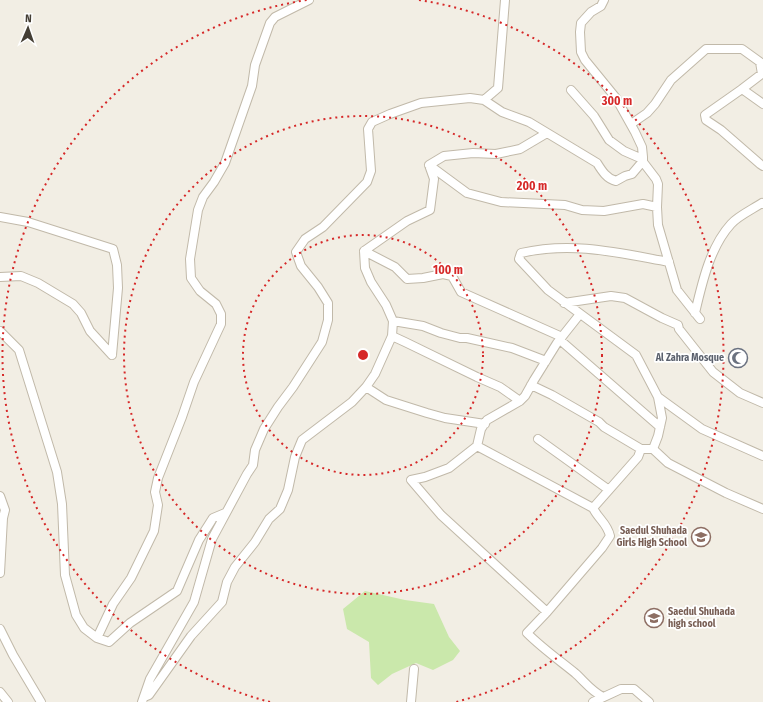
<svg xmlns="http://www.w3.org/2000/svg" width="763" height="702" font-family="'Fira Sans Condensed',sans-serif">
	<rect width="100%" height="100%" fill="#f2eee4"/>
	<path fill="#cae8ab" d="M365 591 405 600 434 604 449 637 460 651 453 660 433 670 416 663 392 674 378 685 371 678 369 642 347 629 343 609Z"/>
	<g fill="none" stroke-linecap="round" stroke-linejoin="round">
		<g stroke="#c1b9a9" stroke-width="10">
			<path id="street" d="M763 73 742 89 763 104
				M742 89 705 115 706 120 721 130 760 164 763 166
				M571 90 594 116 609 140 624 151 640 158 656 179 658 184 657 207 658 225 677 290 700 319
				M484 100 498 88 505 0
				M631 124 647 113 655 104 671 80 706 49H742L760 62 762 74
				M429 165 467 193 501 202 565 205 582 210 604 211 643 204 657 207
				M0 217 28 222 113 249 117 265 118 288 112 355
				M364 251 395 267 407 279 423 278 443 274 452 276 461 292 562 337
				M669 262C619 253 573 241 521 253L519 259 548 290 636 355 658 397 662 418 658 436 653 449 668 463 726 493 763 509
				M0 277 21 276 38 283 73 304 81 313 90 331 112 355
				M564 303 611 296 625 298 662 318 678 325 679 329 713 372 740 393 763 403
				M695 313C702 283 710 247 731 224 738 216 753 209 762 203L763 204
				M393 321 423 326 441 333 460 338H467L512 348 546 361
				M0 331 19 350 57 472 62 504 65 575 76 615 84 628 97 638 109 642 130 623 177 591 199 540 213 518 225 513
				M392 336 405 342 477 377 500 387 520 401
				M560 340 660 427
				M531 385 552 395 599 422 604 427 641 449
				M366 387 386 400 427 413 445 418 485 424
				M658 397 702 429 763 456
				M538 439 609 490
				M477 446 593 508
				M0 496 5 510 3 518 0 573
				M547 612 441 515 411 480 425 477 449 468 477 446 481 429 487 420 520 401 525 396 534 380 557 343 580 314
				M0 629 13 655 41 702
				M97 638 113 604 131 578 154 531 158 505 155 492 158 478 182 417 194 382 221 324V314L216 304 200 291 191 278 190 259 198 210 203 197 214 182 225 163 252 86 255 65 270 23 275 17 309 0
				M0 692 8 702
				M144 697 149 695 191 636 222 602 227 582 235 567 255 542 269 519 280 509 288 490 295 457 302 440 352 402 366 387 375 374 392 336 393 321 386 305 371 282 365 268 364 251 407 221 430 210 434 179 429 165 444 156 473 153 496 154 520 149 547 133
				M603 697C591 691 585 682 575 673 559 660 542 648 527 633L547 612 602 548 610 536C607 523 599 520 593 508L638 457 641 449H653
				M142 702 150 679 194 602 212 539 247 474 253 465 255 450 264 429 278 407 293 387 322 342 328 320V303L318 287 301 266 296 252 305 239 323 227 367 182 371 171 368 129 372 122 390 114 421 103 470 98 484 100 502 112 529 122 597 163C602 171 607 179 616 181L625 176 632 174 643 161V157L642 147 635 132 616 98 585 60 581 52 580 32 581 23 591 12 601 6 604 0
				M411 702 414 669
				M593 702 621 689H634L649 702"/>
		</g>
		<use href="#street" stroke="#fff" stroke-width="8"/>
	</g>
	<g fill="none" stroke="#d62828" stroke-width="2" stroke-dasharray="2 4">
		<circle cx="363" cy="355" r="120"/>
		<circle cx="363" cy="355" r="239"/>
		<path d="M270 702A359 359 0 0 1 307 0M419 0A359 359 0 0 1 456 702"/>
	</g>
	<defs>
		<g id="mosque-ring" transform="scale(1)"><circle r="9.5" fill="#fff" stroke="#6b7280" stroke-width="1.5"/><path d="M3.5-4.9A6 6 0 1 0 3.5 4.9A5 5 0 1 1 3.5-4.9Z" fill="#6b7280"/></g>
		<g id="school-ring" transform="scale(1)"><circle r="9.5" fill="#fff" stroke="#8d6e63" stroke-width="1.5"/><path d="M0-5L7-2L0 1L-7-2ZM-4 1L0 2.5L4 1V4Q0 6-4 4Z" fill="#8d6e63"/></g>
	</defs>
	<g fill-rule="evenodd">
		<use href="#mosque-ring" x="738" y="358"/>
		<use href="#school-ring" x="701" y="537"/>
		<use href="#school-ring" x="654" y="618"/>
	</g>
	<g text-anchor="middle" dominant-baseline="central" stroke-width="3.5" stroke-linejoin="round" paint-order="stroke">
		<g font-size="10" font-weight="bold" fill="#5b616d" stroke="#fff" text-anchor="end">
			<text x="724" y="358">Al Zahra Mosque</text>
		</g>
		<g font-size="10" font-weight="bold" fill="#785e54" stroke="#fff" text-anchor="end">
			<text x="687" y="531">Saedul Shuhada<tspan x="687" dy="12">Girls High School</tspan></text>
			<text x="668" y="612" text-anchor="start">Saedul Shuhada<tspan x="668" dy="12">high school</tspan></text>
		</g>
	</g>
	<circle cx="363" cy="355" r="6" fill="#d62828" stroke="#fff" stroke-width="2"/>
	<g font-size="12" text-anchor="middle" font-weight="bold" fill="#d62828" stroke="#fff" stroke-width="3.5" stroke-linejoin="round" paint-order="stroke">
		<text x="617" y="105">300 m</text>
		<text x="532" y="190">200 m</text>
		<text x="448" y="274">100 m</text>
	</g>
	<g transform="translate(28 28) rotate(2)" stroke="#ffffff" stroke-width="3" paint-order="stroke">
	<path d="M0-3L7 15L0 10L-7 15Z" fill="#443e34"/>
	<text y="-6" font-size="11" font-weight="bold" text-anchor="middle" fill="#443e34">N</text>
	</g>
</svg>
